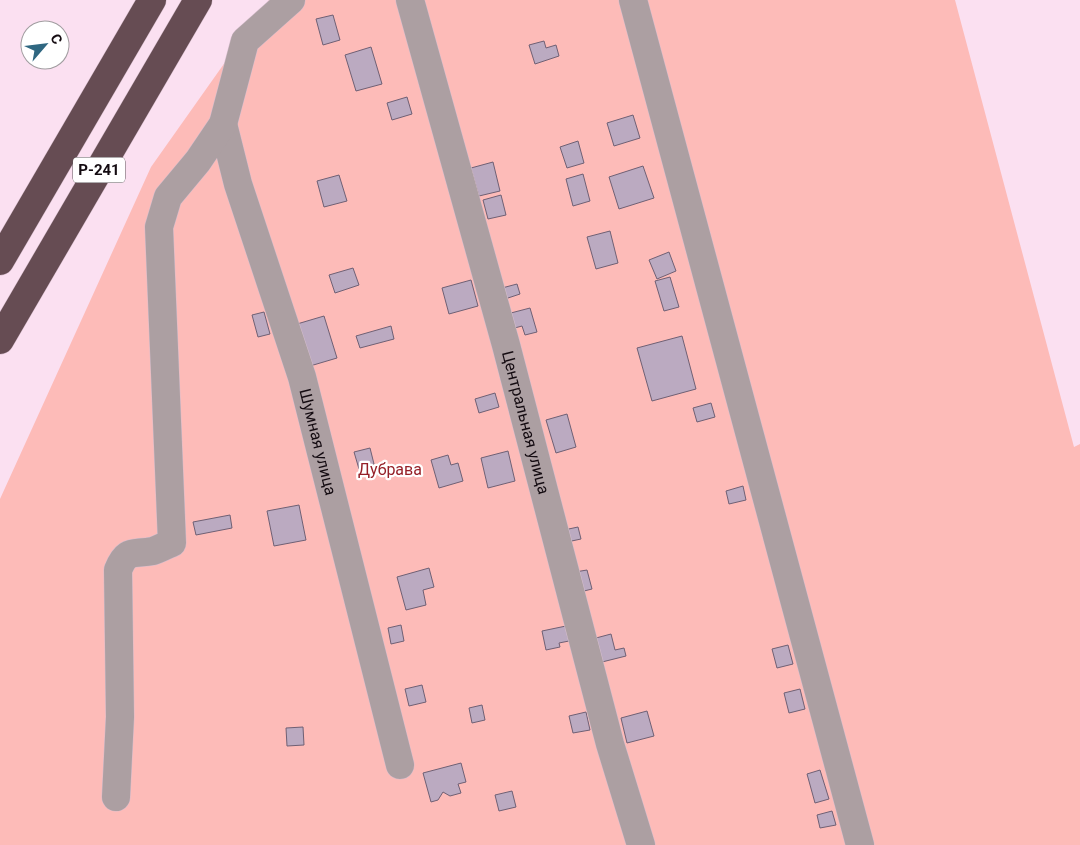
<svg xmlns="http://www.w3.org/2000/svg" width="1080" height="845" font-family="Roboto,sans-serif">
	<rect width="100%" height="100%" fill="#fbe0f1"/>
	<path fill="#fdbbb8" d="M269 0H955L1074 447 1080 444V845H0V499L151 167Z"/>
	<path fill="#bbaac1" stroke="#6f6074" d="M333 15 340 40 323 45 316 19Z
		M544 41 546 48 556 45 559 56 535 64 529 45Z
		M371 47 382 84 356 91 345 55Z
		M407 97 412 114 392 120 387 103Z
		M633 115 640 138 614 146 607 123Z
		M578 141 584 163 567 168 560 147Z
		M493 162 500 191 479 196 471 168Z
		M643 166 654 198 619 209 609 177Z
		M583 174 590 201 573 206 566 179Z
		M339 175 347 201 324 207 317 181Z
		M501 195 506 215 488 219 483 200Z
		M610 231 618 263 596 269 587 237Z
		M669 252 676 271 657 279 649 260Z
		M353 268 359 285 335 293 329 275Z
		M670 277 679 307 664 311 655 281Z
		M471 280 478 306 449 314 442 288Z
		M517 284 520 294 505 299 502 288Z
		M530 308 537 332 525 335 522 326 511 329 507 314Z
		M264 312 270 334 258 337 252 315Z
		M324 316 337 358 310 366 297 324Z
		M391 326 394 339 360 348 356 336Z
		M682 336 696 389 652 401 637 348Z
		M495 393 499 407 479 413 475 399Z
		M711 403 715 417 697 422 693 408Z
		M567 414 576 447 556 453 546 420Z
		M370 448 374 464 359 469 354 452Z
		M508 451 515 481 488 488 481 458Z
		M448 455 451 465 458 463 463 481 439 488 431 460Z
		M743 486 746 500 729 504 726 491Z
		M299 505 306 540 274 546 267 511Z
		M230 515 232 528 196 535 193 522Z
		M578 527 581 539 567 542 564 530Z
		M429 568 434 587 423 590 426 605 406 610 397 577Z
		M587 570 592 589 580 592 575 572Z
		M401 625 404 641 391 644 388 628Z
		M566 626 569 641 559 643 560 647 546 650 542 631Z
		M611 634 615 650 624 648 626 656 602 662 596 638Z
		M788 645 793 664 777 668 772 649Z
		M422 685 426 702 409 706 405 689Z
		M800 689 805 709 789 713 784 693Z
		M482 705 485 720 472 723 469 708Z
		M647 711 654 736 627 743 621 718Z
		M586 712 590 730 573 733 569 716Z
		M303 727 304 745 287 746 286 728Z
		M461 763 466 782 458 784 461 793 450 796 443 792 438 800 431 802 423 773Z
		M820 770 829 799 815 803 807 774Z
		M512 791 516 807 499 811 495 795Z
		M832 811 836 825 820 828 817 815Z"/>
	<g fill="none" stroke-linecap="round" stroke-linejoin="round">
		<g stroke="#d6becd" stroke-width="29">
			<g id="minor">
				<path id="s1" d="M410 0 506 345 610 744 641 845"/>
				<path d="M633 0 860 845"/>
				<path id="s2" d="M223 124 238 184 302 377 400 765"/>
				<path d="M116 797 120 717 118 570C127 548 133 555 153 551 159 549 166 545 172 543L159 227 168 197 198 161 223 124 245 41 291 0"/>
			</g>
		</g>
		<g stroke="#d6becd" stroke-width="29">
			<path id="highway" d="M0 261 152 0
				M0 340 198 0"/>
		</g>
		<use href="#minor" stroke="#ac9fa2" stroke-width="28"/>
		<use href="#highway" stroke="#664c53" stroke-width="28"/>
	</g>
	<g text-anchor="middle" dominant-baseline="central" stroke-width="4.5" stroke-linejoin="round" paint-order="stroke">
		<rect fill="#fff" stroke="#5a5458" stroke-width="1" x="73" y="157.5" width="52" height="25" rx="4"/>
		<g font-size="15" font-weight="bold" fill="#140b11">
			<text x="99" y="170">Р-241</text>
		</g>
		<g font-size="16" fill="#140b11" stroke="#fff">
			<text stroke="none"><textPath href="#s1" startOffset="438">Центральная улица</textPath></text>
			<text stroke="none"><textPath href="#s2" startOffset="332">Шумная улица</textPath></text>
		</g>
		<g font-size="16" fill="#952028" stroke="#fff">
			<text x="390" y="469">Дубрава</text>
		</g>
	</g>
	<g transform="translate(45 45) rotate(62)"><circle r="24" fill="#ffffff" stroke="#a19da0"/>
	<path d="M0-4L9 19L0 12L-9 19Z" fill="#2f6781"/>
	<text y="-8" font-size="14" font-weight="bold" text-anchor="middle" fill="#140b11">С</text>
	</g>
</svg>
